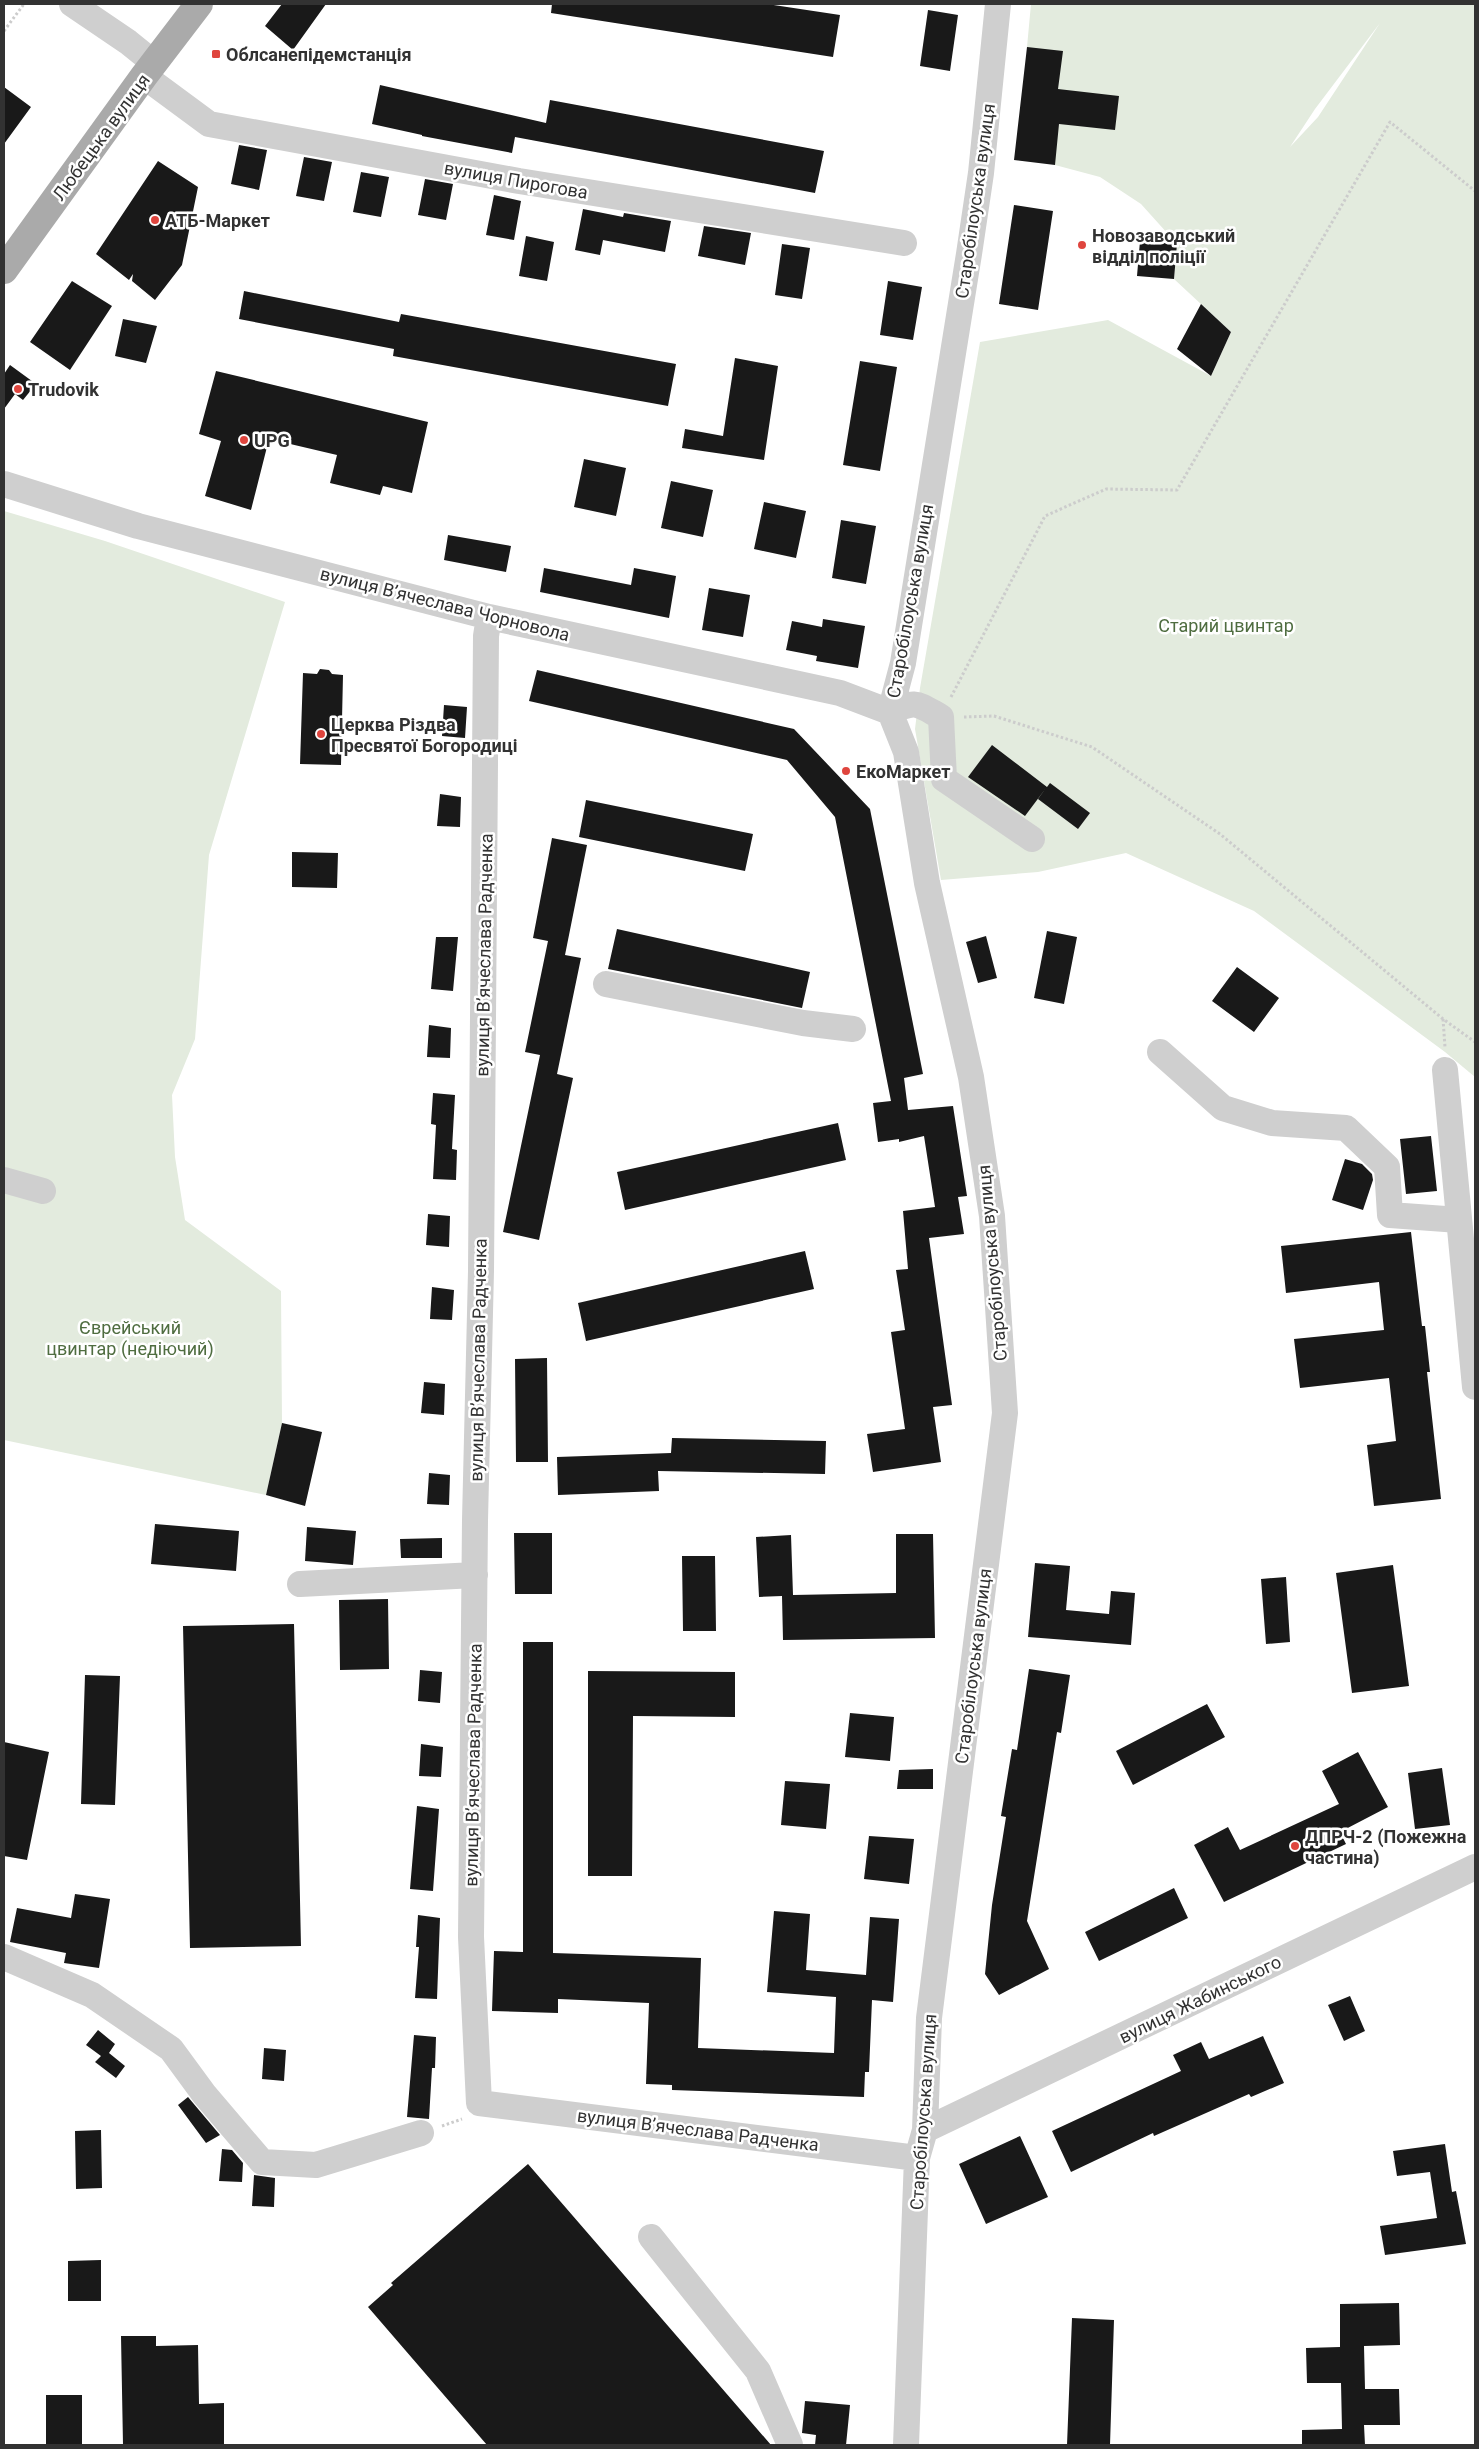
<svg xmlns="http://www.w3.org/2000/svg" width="1479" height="2449" font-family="Roboto,sans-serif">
	<rect width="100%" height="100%" fill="#fff"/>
	<path fill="#e3ebde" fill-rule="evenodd" d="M1031 4H1475V1077L1445 1052 1254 911 1126 853 1038 872 941 880 915 729 920 688 980 342 1108 320 1211 376 1231 332 1174 279 1177 244 1141 204 1100 177 1055 165 1027 47ZM1380 23 1318 117 1290 147 1315 109Z
		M4 511 105 541 285 602 209 855 195 1039 172 1095 175 1157 185 1220 281 1291 282 1423 266 1495 4 1440Z"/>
	<path fill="#191919" d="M282 4H326L293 50 265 26Z
		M552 4H767L840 15 833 57 551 13Z
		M928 10 958 15 950 71 920 66Z
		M1027 47 1063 51 1058 89 1119 96 1115 130 1059 124 1055 165 1014 160Z
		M380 85 546 123 550 100 824 151 815 193 515 137 512 153 422 136V135L372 124Z
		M4 87 31 107 4 144Z
		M239 145 267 150 259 190 231 184Z
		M304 157 332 162 324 201 296 196Z
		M158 161 198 187 182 265 155 300 132 281 133 274 129 280 96 254Z
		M361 172 389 177 381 217 353 212Z
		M425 179 453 184 446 220 418 215Z
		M494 195 521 201 514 240 486 235Z
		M1014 205 1053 211 1038 310 999 304Z
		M583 209 623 217 624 213 671 221 665 252 603 240 600 255 575 250Z
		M704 226 751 233 745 265 698 256Z
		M526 236 554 242 547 281 519 276Z
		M1140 241 1177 244 1174 279 1137 276Z
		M782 244 810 248 802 299 775 295Z
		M72 281 112 306 70 370 30 342Z
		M888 281 922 287 913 340 880 335Z
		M244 291 399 322 401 314 676 364 668 406 393 356 394 349 239 319Z
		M1201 304 1231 332 1211 376 1177 349Z
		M123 319 157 326 146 363 115 356Z
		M735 358 778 366 764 460 682 448 685 429 723 436Z
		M860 361 897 367 880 471 843 465Z
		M10 365 36 384 23 400 15 394 4 409V374Z
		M216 371 428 422 412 493 383 486 380 495 330 483 337 455 269 439 251 510 205 496 221 441 199 434Z
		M584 459 626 468 616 516 574 507Z
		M671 481 713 490 703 537 661 528Z
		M764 502 806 511 796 558 754 549Z
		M841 520 876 526 866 584 832 578Z
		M448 535 511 546 506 572 444 560Z
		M544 568 631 585 634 568 676 576 669 618 540 592Z
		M709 588 750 595 743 637 702 630Z
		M823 619 865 626 858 668 816 661 817 656 786 650 792 621 822 627Z
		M320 669 329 670 332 674 343 675 341 765 300 764 303 673 317 674Z
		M537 670 794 729 870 809 923 1074 904 1078 908 1110 953 1106 967 1196 958 1197 964 1234 929 1238 952 1405 933 1407 941 1462 873 1472 867 1434 905 1429 891 1332 905 1330 896 1270 908 1269 903 1211 935 1207 924 1136 899 1142V1139L878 1142 873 1103 891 1101 835 817 787 760 529 701Z
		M444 705 467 707 465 738 442 736Z
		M992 745 1047 787 1050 783 1090 813 1078 829 1038 799 1046 788 1025 816 968 777Z
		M440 794 461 797 460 827 437 826Z
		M586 800 753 834 745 871 579 837Z
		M552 838 587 845 565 955 581 958 557 1074 573 1078 539 1240 503 1232 540 1055 525 1052 548 941 533 938Z
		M292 852 338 853 337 888 292 887Z
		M617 929 810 972 802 1008 608 969Z
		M1047 931 1077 937 1064 1004 1034 998Z
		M986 936 997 978 978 983 966 942Z
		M436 937H458L453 991 431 989Z
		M1237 967 1279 998 1254 1032 1212 1001Z
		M429 1025 451 1028 450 1058 427 1057Z
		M433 1093 455 1095 452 1149 457 1150 456 1180 433 1179 436 1125 431 1124Z
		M838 1123 846 1160 625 1210 617 1172Z
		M1431 1136 1437 1191 1406 1194 1400 1139Z
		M1345 1159 1362 1164 1372 1174 1373 1180 1363 1210 1332 1200Z
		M428 1214 450 1216 449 1247 426 1245Z
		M1411 1232 1422 1326H1425L1430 1372H1427L1441 1499 1374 1506 1367 1445 1396 1441 1389 1378 1300 1388 1294 1339 1384 1330 1379 1282 1286 1293 1281 1246Z
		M805 1251 814 1289 586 1341 578 1303Z
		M432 1287 454 1290 452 1320 430 1319Z
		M547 1358 548 1462H516L515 1359Z
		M424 1382 445 1384 444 1415 421 1413Z
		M282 1423 322 1432 305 1506 266 1495Z
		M672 1438 826 1441 825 1474 658 1471 659 1491 558 1495 557 1457 671 1453Z
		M429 1473 450 1475 449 1505 427 1504Z
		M155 1524 239 1531 236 1571 151 1564Z
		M307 1527 356 1531 353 1565 305 1561Z
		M514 1533H552V1594H515Z
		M896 1534H933L935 1638 783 1640 782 1596 759 1597 756 1537 791 1535 793 1595 896 1593Z
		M442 1538V1558H401L400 1539Z
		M682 1556H715L716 1631H683Z
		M1035 1563 1070 1566 1066 1610 1109 1614 1111 1591 1135 1593 1131 1645 1028 1637Z
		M1393 1565 1409 1686 1352 1693 1336 1573Z
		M1286 1577 1290 1642 1266 1644 1261 1579Z
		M388 1599 389 1669 340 1670 339 1600Z
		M294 1624 301 1946 190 1948 183 1626Z
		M523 1642H553V1953L701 1958 698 2048 834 2053 836 1997 767 1992 774 1911 810 1914 806 1970 866 1975 870 1917 899 1919 893 2002 872 2000 869 2072H865L864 2097 672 2090V2085L646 2084 649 2003 558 1999V2013L492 2011 494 1951 523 1952Z
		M1029 1669 1070 1675 1061 1733 1057 1732 1027 1921 1049 1969 999 1995 985 1974 992 1905 1006 1817 1001 1816 1012 1749 1017 1750Z
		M420 1670 442 1672 440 1703 418 1701Z
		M588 1671 735 1672V1717L633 1716 632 1876H588Z
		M85 1675 120 1676 115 1805 81 1804Z
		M1207 1704 1225 1737 1133 1785 1116 1751Z
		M850 1713 894 1717 890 1761 845 1757Z
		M4 1742 49 1752 27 1860 4 1856Z
		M421 1744 443 1747 441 1777 419 1776Z
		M1358 1752 1388 1807 1340 1832 1346 1844 1224 1902 1194 1845 1228 1827 1240 1850 1339 1804 1322 1771Z
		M1442 1768 1450 1825 1415 1829 1408 1773Z
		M933 1769V1789H897L899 1770Z
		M785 1781 830 1784 826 1829 781 1825Z
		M417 1806 439 1809 433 1891 410 1889Z
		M869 1836 914 1839 909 1884 864 1879Z
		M1174 1888 1188 1918 1099 1961 1085 1932Z
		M75 1894 110 1899 99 1968 64 1963 66 1953 10 1942 17 1908 71 1918Z
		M418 1915 440 1918 437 1999 415 1998 419 1947H416Z
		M1350 1996 1365 2031 1344 2041 1328 2005Z
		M98 2030 115 2044 109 2053 125 2066 116 2078 95 2062 101 2056 86 2045Z
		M414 2035 436 2037 435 2068H432L429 2119 407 2117Z
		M1263 2036 1284 2083 1251 2097 1249 2094 1154 2136 1153 2133 1071 2172 1052 2131 1181 2071 1173 2055 1201 2042 1209 2059Z
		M264 2048 286 2050 284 2081 262 2079Z
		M188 2097 220 2135 206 2143 178 2105Z
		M101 2130 102 2188 76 2189 75 2131Z
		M1020 2136 1048 2197 986 2224 959 2164Z
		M1445 2144 1452 2192 1456 2191 1466 2244 1385 2255 1380 2226 1437 2218 1430 2172 1397 2176 1393 2151Z
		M222 2149 232 2150 243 2163 242 2182 219 2181Z
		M528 2164 771 2445H487L368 2307 393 2285 391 2283Z
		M254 2175 275 2178 274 2207 252 2206Z
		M101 2260V2301H68V2261Z
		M1399 2303 1400 2345 1364 2346 1365 2389H1399L1400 2425H1364L1365 2445H1302V2430L1342 2429 1341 2383H1307L1306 2348 1340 2347V2304Z
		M1072 2318 1114 2320 1110 2445H1067Z
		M121 2336H156V2346L198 2345 199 2404 224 2403V2445H123Z
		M46 2395H82V2445H46Z
		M805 2401 850 2405 846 2445H815L816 2435 802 2433Z"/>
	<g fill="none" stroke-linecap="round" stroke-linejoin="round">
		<path stroke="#ccc" stroke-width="3" stroke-dasharray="2.5 2.5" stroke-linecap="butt" d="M4 31 24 4
			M951 697 1045 516 1106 489 1177 490 1390 122 1475 191
			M964 717 994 716 1092 747 1220 834 1443 1019 1475 1042
			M1443 1019 1445 1047
			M442 2126 462 2119"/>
		<path stroke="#cfcfcf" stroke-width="26" d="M72 4 128 42 154 63
			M144 76 209 124 519 181 904 243
			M4 484 138 526 489 617 840 693 890 712
			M489 617 486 636 481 1271 475 1520 471 1937 479 2103 917 2158
			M890 712C917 700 916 703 941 717L944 779 1032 839
			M606 984 803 1023 853 1029
			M1160 1052 1223 1108 1272 1123 1346 1128 1387 1167 1390 1215 1459 1220
			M1445 1070 1475 1387
			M4 1180 43 1191
			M300 1584 475 1575
			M4 1957 92 1995 171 2049 204 2094 262 2162 316 2165 421 2133
			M925 2130 1475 1867
			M651 2237 758 2371 790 2445
			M906 2445 917 2158 925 2130 929 2018 1005 1413 992 1216 971 1077 927 883 906 752 890 712 903 663 969 254 981 173 998 4"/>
		<path stroke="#aaa" stroke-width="28" d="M4 270 144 76 199 4"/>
	</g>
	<g fill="#df453e" stroke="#fff" stroke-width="2">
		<rect x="211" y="49" width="10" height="10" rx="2.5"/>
		<circle cx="155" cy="220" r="5"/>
		<circle cx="1082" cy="245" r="5"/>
		<circle cx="18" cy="389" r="5"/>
		<circle cx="244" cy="440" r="5"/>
		<circle cx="321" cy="734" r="5"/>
		<circle cx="846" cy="771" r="5"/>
		<circle cx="1295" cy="1846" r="5"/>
	</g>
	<g text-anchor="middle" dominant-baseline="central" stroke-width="5" stroke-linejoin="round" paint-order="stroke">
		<g font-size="18" font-weight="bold" fill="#323232" stroke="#fff" text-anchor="start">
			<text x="226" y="54">Облсанепідемстанція</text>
			<text x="165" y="220">АТБ-Маркет</text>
			<text x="1092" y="235">Новозаводський<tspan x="1092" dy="21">відділ поліції</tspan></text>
			<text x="28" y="389">Trudovik</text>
			<text x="254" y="440">UPG</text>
			<text x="331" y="724">Церква Різдва<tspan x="331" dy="21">Пресвятої Богородиці</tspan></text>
			<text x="856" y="771">ЕкоМаркет</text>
			<text x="1305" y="1836">ДПРЧ-2 (Пожежна<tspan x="1305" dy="21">частина)</tspan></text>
		</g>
		<g font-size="18" fill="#323232" stroke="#fff">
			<text transform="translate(101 137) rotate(-54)">Любецька вулиця</text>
			<text transform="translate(516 180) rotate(10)">вулиця Пирогова</text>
			<text transform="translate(975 201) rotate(-82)">Старобілоуська вулиця</text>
			<text transform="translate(910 601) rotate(-80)">Старобілоуська вулиця</text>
			<text transform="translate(445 604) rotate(14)">вулиця Вʼячеслава Чорновола</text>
			<text transform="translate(484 955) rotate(-89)">вулиця Вʼячеслава Радченка</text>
			<text transform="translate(992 1263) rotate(-95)">Старобілоуська вулиця</text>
			<text transform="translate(478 1360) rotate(-89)">вулиця Вʼячеслава Радченка</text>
			<text transform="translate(973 1666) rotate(-83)">Старобілоуська вулиця</text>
			<text transform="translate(473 1765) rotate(-89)">вулиця Вʼячеслава Радченка</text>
			<text transform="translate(1200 1999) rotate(-26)">вулиця Жабинського</text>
			<text transform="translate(923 2112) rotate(-86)">Старобілоуська вулиця</text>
			<text transform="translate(698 2130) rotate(7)">вулиця Вʼячеслава Радченка</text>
		</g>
		<g font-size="18" fill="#4f6d40" stroke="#fff">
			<text x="1226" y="625">Старий цвинтар</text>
			<text x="130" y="1327">Єврейський<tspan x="130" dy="21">цвинтар (недіючий)</tspan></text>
		</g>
	</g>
	<rect width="1479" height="2449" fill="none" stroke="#323232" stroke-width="10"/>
</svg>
